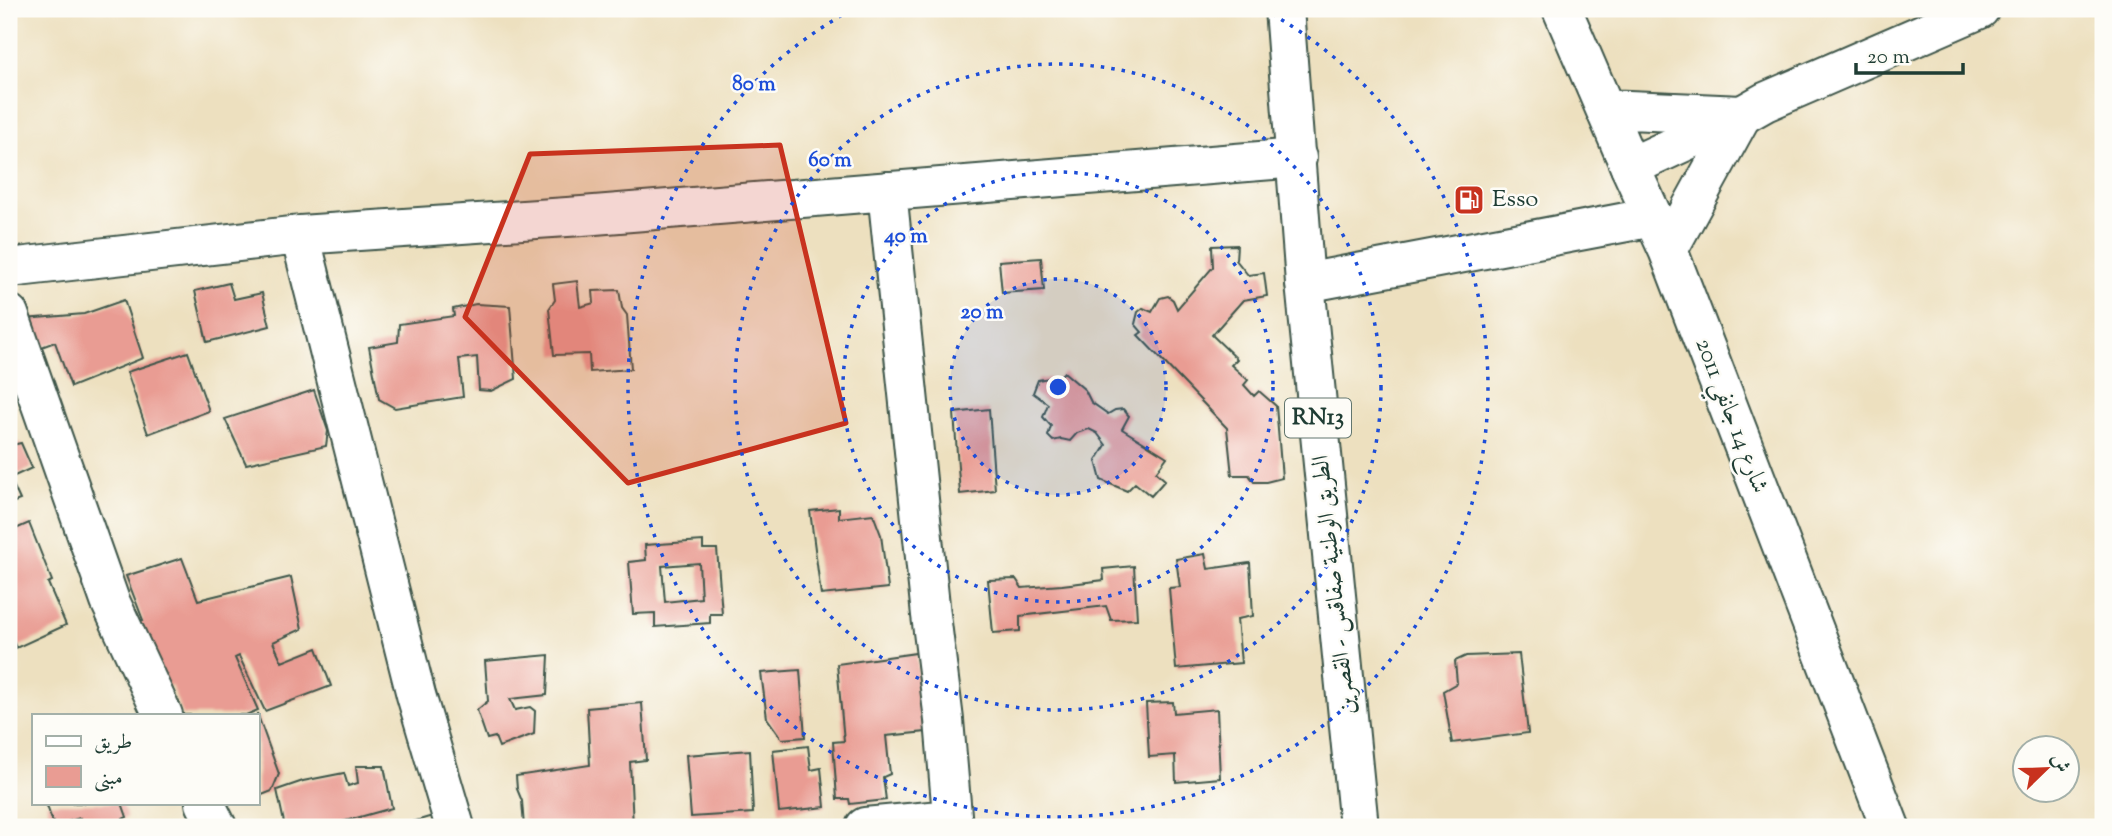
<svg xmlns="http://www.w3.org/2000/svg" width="2112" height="836" font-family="'Sorts Mill Goudy',Amiri,serif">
	<rect width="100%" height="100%" fill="#fdfcf7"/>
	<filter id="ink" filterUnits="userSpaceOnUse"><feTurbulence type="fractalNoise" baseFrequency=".0143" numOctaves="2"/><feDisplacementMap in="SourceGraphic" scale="14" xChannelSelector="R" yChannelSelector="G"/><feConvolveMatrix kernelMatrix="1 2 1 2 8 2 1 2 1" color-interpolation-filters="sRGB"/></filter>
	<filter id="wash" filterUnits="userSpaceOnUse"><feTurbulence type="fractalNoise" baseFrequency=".00686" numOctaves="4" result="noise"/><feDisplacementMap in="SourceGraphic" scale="28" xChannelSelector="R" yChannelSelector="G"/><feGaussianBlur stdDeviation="1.57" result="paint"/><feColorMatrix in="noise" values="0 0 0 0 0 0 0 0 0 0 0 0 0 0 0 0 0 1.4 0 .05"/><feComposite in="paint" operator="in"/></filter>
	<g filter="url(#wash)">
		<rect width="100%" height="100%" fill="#ede0bf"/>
		<g id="blocks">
			<path fill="#e99c93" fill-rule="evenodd" d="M1237 245 1236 260 1248 275 1264 273 1267 296 1243 300 1212 335 1237 359 1231 365 1248 380 1244 385 1254 396 1259 391 1276 406 1282 478 1266 482H1254L1249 475H1232L1227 428 1138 335 1142 332 1135 324 1138 312 1143 308 1152 312 1160 298 1168 296 1173 300 1177 309 1213 267 1212 246Z
				M1041 258 1044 290 1002 293 999 261Z
				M577 281 580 307 594 303 593 291 619 290 622 308 627 315 631 369 590 372 589 354 554 355 549 309 555 300 553 284Z
				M229 283 234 299 262 293 270 326 207 342 195 291Z
				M124 300 143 358 71 387 55 342 36 349 25 319 84 314Z
				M476 304 510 306 516 379 491 391 479 390 477 357 459 359 463 397 395 408 379 399 369 347 398 342 399 324 454 316 453 309Z
				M188 352 209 411 148 434 127 372Z
				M1064 372 1085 390 1091 402 1108 414 1115 410 1123 409 1129 416 1122 429 1167 457 1156 472 1165 480 1151 496 1135 483 1127 491 1101 480 1096 461 1106 445 1097 433 1089 429 1077 433 1070 441 1061 439 1053 441 1048 436 1051 426 1043 417 1048 404 1033 393 1038 380 1049 378 1052 384Z
				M314 390 328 431 326 446 246 464 225 419Z
				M989 409 995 490 960 494 954 413Z
				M9 437 12 445 21 443 32 468 10 478 20 500 9 504Z
				M839 508V518L873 514 881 535 888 588 821 595 810 511Z
				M29 523 52 581 48 583 66 625 16 648 9 631V532Z
				M703 541V549H717L722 614H710V623L655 627V613L633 614 629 562 646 560 645 545ZM699 563 701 598 665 602 662 566Z
				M1205 554 1208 569 1250 563 1253 616 1237 619 1241 663 1176 669 1169 588 1180 587 1176 559Z
				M182 558 198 600 291 577 302 629 273 642 282 662 317 648 331 686 265 711 239 656 235 658 258 710 246 715H183L171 685 166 687 138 621 143 620 126 576Z
				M1134 566 1137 619 1111 620 1106 606 1020 616V631L993 633 988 580 1016 579 1022 588 1062 585 1104 580 1103 569Z
				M916 653 926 732 886 736 890 774 883 777 886 800 850 804 849 799H837L833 742 844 741 837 664Z
				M1519 654 1528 733 1452 743 1443 691 1457 683 1455 661 1466 656Z
				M549 655 547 695 510 699 515 710 530 707 535 711 534 734 499 747 495 737 487 739 477 710 488 701 485 661Z
				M800 670 805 737 782 739 767 718 761 673Z
				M1173 702 1174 713 1217 709 1220 778 1176 782 1175 755 1149 757 1146 703Z
				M642 703 646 760 630 762 633 827H524L522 801 517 789 516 776 590 765 587 708Z
				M257 713 279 774 272 791 257 797Z
				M808 746 811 770 821 768 825 807 779 812 773 750Z
				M750 750 753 813 691 817 686 755Z
				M356 766H384L392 808 324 827H285L277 790 303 781 344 773 348 786 358 783Z
				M46 803H122L127 817 108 827H88L80 818 54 826Z
				M439 814 442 827H396Z"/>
		</g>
	</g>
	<g filter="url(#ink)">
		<use href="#blocks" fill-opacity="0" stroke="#3e5549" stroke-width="2"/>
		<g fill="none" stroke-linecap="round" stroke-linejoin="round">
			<g stroke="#3e5549" stroke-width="42">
				<path id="minor" d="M1630 167 1742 115 1765 102 1980 9
					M887 191 931 615 944 720 953 827
					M300 235 416 695 455 827
					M9 268 300 235 582 216 1297 158
					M1305 283 1653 217
					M9 314 110 601 163 715
					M205 803 217 827
					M865 827 952 819"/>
			</g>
			<g stroke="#3e5549" stroke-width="42">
				<path id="major" d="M1284 9 1305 283 1359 827
					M1562 9 1630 167 1668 250 1890 827
					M1606 109 1742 115 1668 250"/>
			</g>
			<use href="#minor" stroke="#fff" stroke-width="38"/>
			<use href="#major" stroke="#fff" stroke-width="38"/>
		</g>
	</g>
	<path fill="#c8321e" fill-opacity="0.2" stroke="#c8321e" stroke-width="5" stroke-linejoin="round" d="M780 145 846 423 628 483 465 317 530 154Z"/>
	<circle cx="1058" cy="387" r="108" fill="#1d4ed8" fill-opacity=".12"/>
	<g fill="none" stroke="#1d4ed8" stroke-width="3.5" stroke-dasharray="3.5 7">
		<circle cx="1058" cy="387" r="108"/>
		<circle cx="1058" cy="387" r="215"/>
		<circle cx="1058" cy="387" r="323"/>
		<path d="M1263 9A430 430 0 1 1 853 9"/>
	</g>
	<defs>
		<g id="fuel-square" transform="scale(1.575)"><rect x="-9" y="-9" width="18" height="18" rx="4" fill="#c8321e" stroke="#fdfcf7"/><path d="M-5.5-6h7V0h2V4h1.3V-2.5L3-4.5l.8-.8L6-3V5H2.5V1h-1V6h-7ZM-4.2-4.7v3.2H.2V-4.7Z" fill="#fff"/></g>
	</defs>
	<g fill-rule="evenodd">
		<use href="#fuel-square" x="1469" y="200"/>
	</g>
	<g text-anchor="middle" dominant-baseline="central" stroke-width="5" stroke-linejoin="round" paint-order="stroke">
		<rect fill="#fdfcf7" stroke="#62766e" stroke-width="2" x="1285" y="398.5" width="66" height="39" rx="5"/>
		<g font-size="23" font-weight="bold" fill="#1f3d34">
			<text x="1318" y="418">RN13</text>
		</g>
		<g font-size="24" fill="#1f3d34" stroke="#fdfcf7" text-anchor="start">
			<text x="1492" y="200">Esso</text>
		</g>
		<g font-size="24" fill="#1f3d34" stroke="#fdfcf7">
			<text transform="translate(1731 416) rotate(69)">شارع 14 جانفي 2011</text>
			<text transform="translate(1335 585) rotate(-96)">الطريق الوطنية صفاقس - القصرين</text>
		</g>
	</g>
	<circle cx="1058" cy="387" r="10" fill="#1d4ed8" stroke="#fdfcf7" stroke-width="3.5"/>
	<g font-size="21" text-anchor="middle" font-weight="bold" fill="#1d4ed8" stroke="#fdfcf7" stroke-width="5" stroke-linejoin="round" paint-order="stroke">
		<text x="754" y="90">80 m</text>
		<text x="830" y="166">60 m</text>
		<text x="906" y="242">40 m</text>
		<text x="982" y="318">20 m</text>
	</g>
	<rect width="2112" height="836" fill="none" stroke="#fdfcf7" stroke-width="35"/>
	<rect x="32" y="714" width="228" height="91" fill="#fdfcf7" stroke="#a4b0a9" stroke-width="2"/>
	<rect x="46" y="736" width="35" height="10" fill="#ffffff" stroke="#a4b0a9" stroke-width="2"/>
	<text x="94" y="748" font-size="21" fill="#1f3d34">طريق</text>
	<rect x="46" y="766" width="35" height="21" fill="#e99c93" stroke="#a4b0a9" stroke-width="2"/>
	<text x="94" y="784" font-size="21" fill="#1f3d34">مبنى</text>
	<g transform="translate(2046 769) rotate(67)"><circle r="33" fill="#fdfcf7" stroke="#a4b0a9" stroke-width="2"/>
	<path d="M0-5L12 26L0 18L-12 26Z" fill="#c8321e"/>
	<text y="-10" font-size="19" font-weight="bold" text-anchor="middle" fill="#1f3d34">ش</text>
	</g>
	<path d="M1856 63v10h107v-10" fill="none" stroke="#1f3d34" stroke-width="3.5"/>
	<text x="1867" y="63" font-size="21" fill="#1f3d34" stroke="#fdfcf7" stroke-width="5" paint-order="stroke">20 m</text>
</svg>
